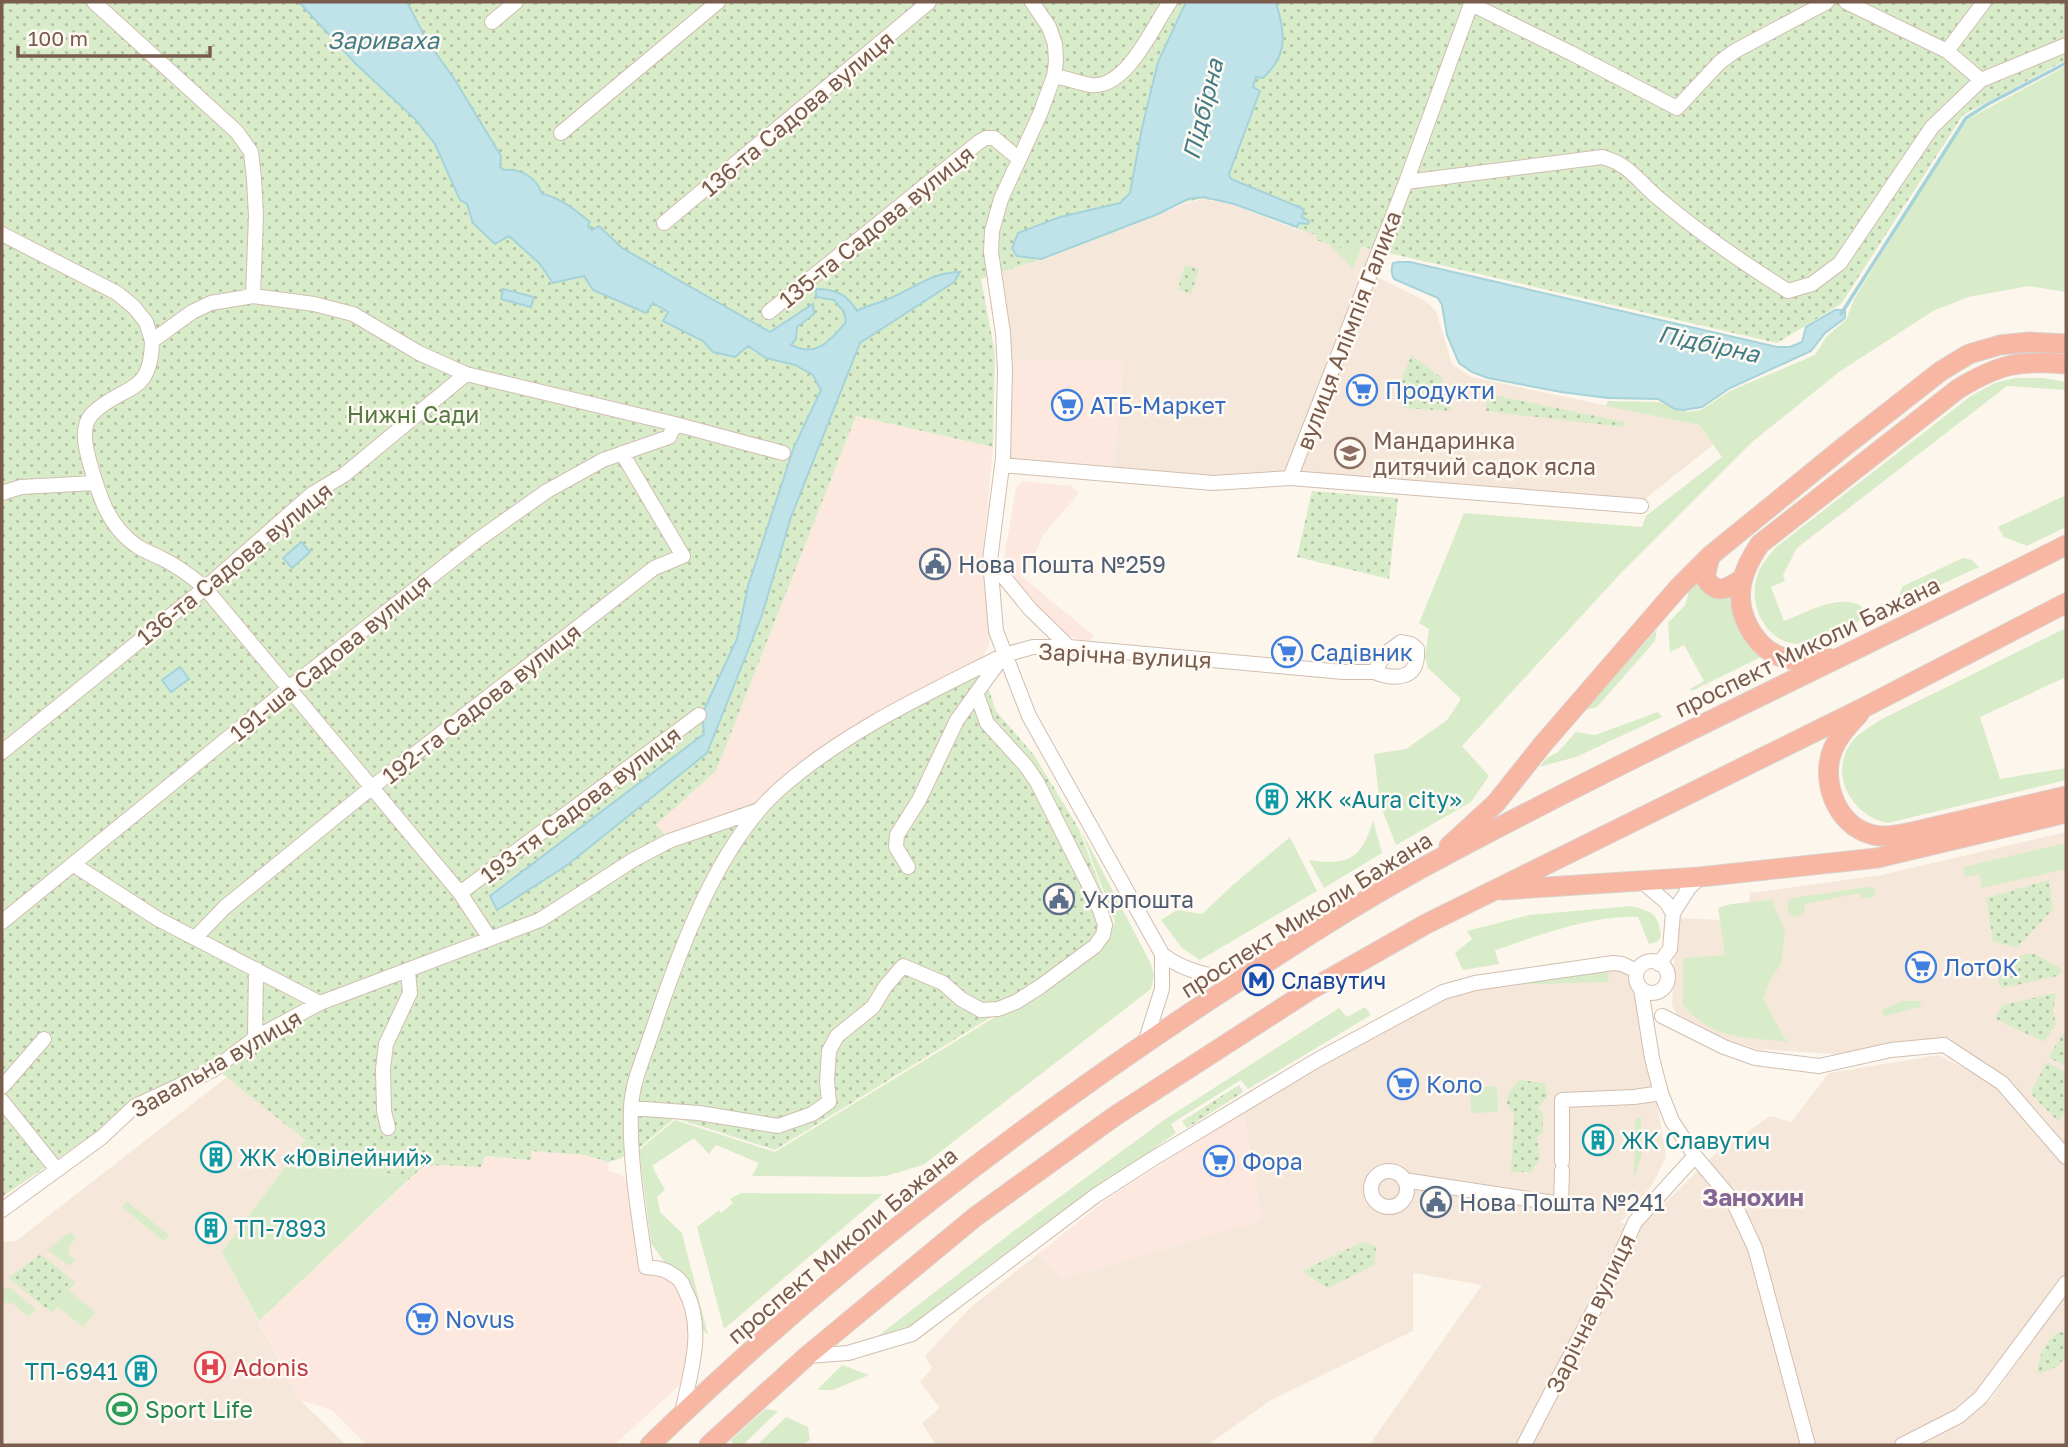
<svg xmlns="http://www.w3.org/2000/svg" width="2068" height="1447" font-family="'Golos Text',sans-serif">
	<defs>
		<pattern id="park-dots" width="8" height="8" patternUnits="userSpaceOnUse" patternTransform="scale(1.75)"><rect width="8" height="8" fill="#d8ecc9"/><path d="M2 2h.1M6 6h.1" fill="none" stroke="#b4c2a5" stroke-width="1.8" stroke-linecap="round"/></pattern>
	</defs>
	<rect width="100%" height="100%" fill="#fdf6ec"/>
	<path fill="#f5e8da" d="M1203 199 1233 205 1296 229 1373 250 1289 468 1284 471 1211 477 1114 469 1009 361 1007 309 1000 273 1111 234 1187 203Z
		M1373 275 1424 300 1436 311 1452 364 1471 377 1699 425 1713 445 1641 502 1306 475 1300 469Z
		M2066 832V1149L2008 1083 1949 1038 1836 1054 1756 1049 1718 1037 1678 1017 1672 1005 1676 918 1722 920 1749 904 1750 893 1881 875Z
		M1608 967 1628 972 1633 988 1640 997 1666 1157 1652 1185 1621 1222 1637 1230 1714 1155 1770 1116 1791 1122 1829 1073 1939 1055 2002 1089 2061 1158 2066 1171V1276L1976 1393 1989 1402 2066 1293V1445H1369L1482 1285 1413 1273V1331L1271 1400 1208 1445H936L922 1423 940 1408 920 1382 932 1368 925 1356 972 1306 1038 1254 1064 1279 1244 1111 1312 1070 1448 994Z
		M227 1077 305 1140 222 1252 300 1400 346 1445H2V1242L16 1241Z"/>
	<path fill="#fde8e0" d="M1009 361H1124L1114 469 1015 461 1009 456Z
		M856 416 993 447 984 543V583L990 640 988 648 979 661 901 700 822 746 757 801 667 837 656 825 716 771Z
		M1022 481 1071 486 1079 493 1043 535 1035 554 1020 575 1094 636 1087 644 1068 635 1014 588 1003 564 1016 488Z
		M1244 1111 1262 1220 1064 1279 1038 1254 1107 1199Z
		M531 1151 585 1155 609 1162 608 1171 620 1174 628 1181 643 1271 675 1281 687 1301 691 1343 682 1383 614 1445H367L332 1410 300 1400 259 1321 423 1167 440 1165 481 1167 485 1156 530 1160Z"/>
	<path fill="#d8ecc9" d="M2066 66V292L2029 286 1968 297 1933 311 1839 372 1751 443 1621 573 1462 746 1489 776 1471 802 1396 845 1380 804 1374 754 1406 749 1447 720 1461 699 1428 668 1425 657 1429 629 1419 623 1464 513 1642 527 1646 516 1722 457 1699 425 1606 406 1608 401 1659 402 1687 412 1701 410 1730 391 1815 355 1827 336 1846 320 1854 299 1946 150 1968 119Z
		M1363 219 1371 222 1353 269 1329 244 1350 251Z
		M2015 378H2043L2066 382V390L2007 386 1797 548 1783 575 1785 581 1771 587 1784 621C1806 613 1838 593 1861 606L1866 617C1850 625 1822 642 1806 644 1766 648 1745 603 1759 571 1762 563 1770 555 1775 548L1971 396 1995 383Z
		M2066 495V527L2027 546 2004 537 1998 527Z
		M1963 558 1972 560 1979 567 1899 604 1898 597 1903 586Z
		M1699 581 1729 596C1733 623 1740 640 1761 657L1692 691 1690 689 1704 681 1684 645 1670 652 1668 623 1685 605 1689 591Z
		M2066 628V677L1980 717 2000 779 2066 768V780L1888 823C1853 817 1828 775 1851 743 1859 732 1872 726 1882 719Z
		M1657 629 1655 641 1597 707 1585 710Z
		M1658 712 1662 717 1576 757 1539 767 1547 758 1558 752 1576 732 1595 735Z
		M1373 820 1382 853 1324 888 1309 860C1348 866 1362 859 1373 820Z
		M1081 830 1150 962 1154 975 1151 989 923 1165 886 1176 867 1177 752 1176 759 1163 716 1145 709 1154 694 1138 652 1166 665 1190 657 1197 660 1212 682 1233 708 1335 703 1330 690 1285 665 1263 651 1243 639 1150 675 1120 775 1152 1101 952 1115 922Z
		M1290 837 1317 891 1200 960 1182 948 1161 920 1177 910 1202 914 1234 884Z
		M2066 843V869L1982 888 1979 874 1965 877 1963 867Z
		M1869 887 1874 888 1875 894 1871 898H1862L1860 893 1805 904 1804 912 1795 917 1789 914 1787 903 1792 898Z
		M1772 900 1785 931 1781 964 1770 980 1763 999 1787 1042C1743 1036 1714 1041 1683 1005V958L1725 955 1718 908 1731 904Z
		M1631 906C1653 912 1658 913 1661 937L1657 942 1649 944 1638 917C1592 915 1538 936 1495 950L1499 964 1463 970 1455 953 1472 939 1467 931 1529 915Z
		M1607 971 1609 982 1510 985Z
		M1901 1001H1921L1920 1007 1884 1016 1882 1010Z
		M1365 1007 1371 1015 1248 1089 1241 1080 1171 1124 1176 1133 990 1265 912 1325 878 1336 1023 1224 1164 1120 1339 1008 1347 1017Z
		M1497 1086 1498 1112 1471 1113 1470 1088Z
		M1641 1117 1642 1154 1634 1179 1635 1119Z
		M305 1140 407 1181 259 1321 222 1252Z
		M741 1193 883 1194 724 1329 697 1227 719 1210 721 1213 733 1203 730 1199Z
		M126 1201 169 1235 164 1241 122 1207Z
		M70 1232 76 1237 69 1247V1254L75 1260 70 1266 47 1250Z
		M72 1280 76 1282 69 1291 95 1312 83 1327 58 1307 52 1312 48 1310Z
		M2 1288H11L36 1309 29 1317 12 1303H2Z
		M842 1365 869 1375 833 1390H817Z
		M765 1409 778 1411 743 1445H737L730 1441Z
		M786 1417 808 1427 810 1440 802 1445H757Z"/>
	<path fill="url(#park-dots)" d="M2 2H2066V60L1963 115 1841 304 1777 343 1354 245 1351 251 1316 240 1317 235C1283 226 1237 200 1204 199 1182 199 1135 224 1113 233 1069 250 1025 264 981 279L995 353 993 447 856 416 716 771 656 825 667 837 757 801 822 746 901 700 979 661 996 711 1034 755 1079 829 1113 921 1100 950 775 1150 675 1118 638 1149 619 1159 609 1162 585 1155 531 1151V1160L485 1156 481 1167 440 1165 423 1167 407 1181 305 1140 210 1064 130 1102 92 1135 2 1197Z
		M1185 265 1199 269 1191 294 1178 289Z
		M1411 355 1442 378 1451 411 1403 408 1396 394Z
		M1488 394 1625 422 1624 427 1486 411Z
		M1312 491 1398 498 1389 579 1297 557Z
		M2049 880 2053 909 2017 948 1993 941 1986 898Z
		M2025 954H2034L2059 967 2061 972 2057 976 2003 988 1998 983C2000 971 2014 959 2025 954Z
		M2056 993 2053 1011 2056 1024 2044 1042 1995 1019 2002 1005Z
		M2063 1033 2066 1035V1067L2049 1057Z
		M2047 1062 2066 1073V1109L2059 1122 2033 1096 2031 1091Z
		M1519 1080 1544 1083 1548 1095 1538 1108 1543 1113V1132L1537 1137 1540 1159 1531 1172H1511L1514 1114 1507 1104 1508 1094Z
		M1239 1085 1243 1092 1187 1128 1182 1121Z
		M1362 1242 1376 1246 1374 1265 1328 1288 1302 1271Z
		M41 1254 72 1280 48 1310 8 1278Z
		M2059 1332 2065 1333 2066 1357 2056 1367 2038 1374C2037 1358 2045 1340 2059 1332Z"/>
	<path fill="#bfe3e8" stroke="#a5d3da" stroke-width="2" d="M299 2H407L426 39 455 80 501 156 500 167 504 170C521 168 537 178 542 194 560 197 576 211 590 222L588 226 592 230 599 226 622 248 770 332 813 304 814 314 797 327 796 339 791 345C817 358 830 341 846 322L844 312 834 300 816 297V289C835 289 847 294 857 311 868 305 877 304 888 299 913 289 932 272 960 272L954 282 860 343 791 517 762 615 707 753 566 866 497 910 490 896 704 734 702 714 737 639 748 586 794 447 821 390 813 375 795 365 766 358 748 346 735 357 713 352 703 341 663 321 668 312 653 303 646 313 593 290 584 276 553 283 539 263 509 236 495 244 473 223 467 204 460 200 435 144 415 119 356 64Z
		M1186 2H1276C1285 33 1289 54 1263 78L1256 77 1253 87 1260 91 1229 174 1231 179 1304 209 1302 217 1309 221 1308 224 1299 223 1297 227 1234 204 1203 197 1188 199 1158 214 1041 259 1017 256 1012 248 1018 233 1060 217 1120 203 1130 193 1142 128 1158 62Z
		M1398 262H1410L1777 347H1790L1802 342 1806 327 1835 310H1845V318L1825 333 1811 351 1730 388 1702 407 1684 410 1675 409 1658 399 1608 398 1561 392 1488 378 1472 372 1459 363 1447 335 1442 305 1438 298 1394 279C1391 273 1391 270 1393 263Z
		M503 289 534 297 531 307 501 299Z
		M301 542 310 552 292 568 283 558Z
		M180 667 189 679 171 692 162 680Z"/>
	<g fill="none" stroke-linecap="round" stroke-linejoin="round">
		<path stroke="#a5d3da" stroke-width="3.5" d="M1841 314 1966 118 1988 104 2066 63"/>
		<g stroke="#d1beb0" stroke-width="16">
			<path id="minor" d="M94 2 237 132 251 152 254 179 256 216 253 296
				M1032 2 1049 27 1055 44 1056 62 1054 76 1040 114 1001 199 992 231 991 252 1003 333 1005 370 1003 458 990 560 996 631 1029 716 1162 954C1186 973 1212 976 1241 980
				M1846 2 1947 51 1981 80
				M492 22 516 2
				M1947 51 1984 2
				M1054 76C1066 78 1079 83 1091 85 1127 89 1153 26 1170 2
				M561 133 718 2
				M1406 182 1602 157C1629 164 1637 180 1657 197 1698 232 1743 263 1788 291L1812 284 1840 263 1932 127 1981 80 2066 45
				M664 223 929 2
				M2 234 117 293 134 307 146 322 152 341
				M769 312 979 142 986 138H994L1018 158
				M1002 465 1213 483 1290 478 1641 506
				M1290 478 1406 182 1471 4 1571 53 1677 108 1720 62 1735 51 1827 2
				M2 493 21 487 95 483
				M990 560 1030 609 1069 647
				M1401 642 1411 644 1417 649C1419 679 1397 681 1374 672L1385 654Z
				M2 752 205 588 312 494 344 475 466 374
				M74 865 158 919 320 1003
				M908 867 896 847 897 835 919 800 957 720 1003 656
				M1640 880 1666 902 1673 913
				M460 893 699 715
				M2 922 288 689 479 539 547 491 603 460 669 437 675 424
				M489 937 460 893 205 588C191 576 178 566 161 558 153 554 144 551 137 546 107 526 98 492 89 460 85 445 81 426 92 414 123 383 151 398 152 341L192 312 211 303 253 296 314 304 353 314 419 353 466 374 675 424 783 453
				M195 938 225 907 371 788 654 568 683 556 622 453
				M1636 977a16 16 0 1 1 32 0a16 16 0 1 1-32 0Z
				M1659 964 1670 949 1673 913 1689 888 1700 877
				M1641 989 1652 1058 1661 1093 1672 1121 1695 1156 1733 1201 1755 1248 1808 1445
				M1662 1016 1724 1047 1755 1058 1819 1066 1891 1050 1944 1045 2002 1083 2066 1157
				M255 1038 256 969
				M1145 1043 1162 989V954
				M2 1087 44 1039
				M2 1101 57 1170
				M631 1108 699 1113 778 1126 812 1114 829 1102 827 1081 829 1051 837 1036 873 1007 885 987 903 966 943 983 961 999 981 1010 998 1009 1016 1002 1041 986 1095 946 1103 935 1105 925 1100 910 1091 889 1037 782 1026 766 987 723 977 695
				M388 1128 384 1111 383 1069 386 1044 410 993 408 971
				M1562 1161V1100L1634 1097 1661 1093
				M1371 1189a18 18 0 1 1 36 0a18 18 0 1 1-36 0Z
				M1404 1180 1561 1204 1562 1170
				M2 1210 102 1137 135 1106 213 1070 255 1038 320 1003 540 920 633 860 669 841 759 810
				M807 1356 848 1353 912 1334 1095 1196 1151 1160 1317 1060 1443 992 1475 983 1613 963 1622 964 1637 971
				M682 1413C690 1373 706 1329 685 1290 683 1285 681 1280 676 1277 667 1269 657 1268 646 1267 639 1215 629 1161 631 1108 632 1082 644 1057 652 1032 678 954 718 842 782 787 847 730 927 694 1004 655L1033 647H1069L1343 672H1374
				M1524 1445 1609 1281 1635 1222 1695 1156
				M1902 1445 1959 1416 1981 1397 2066 1283"/>
		</g>
		<g stroke="#dad1cd" stroke-width="21">
			<path id="highway" d="M1710 556 1705 577C1716 596 1727 589 1742 579
				M1828 658C1814 660 1799 662 1784 658 1767 653 1756 641 1748 626 1733 596 1742 570 1760 544L1958 389C1999 364 2019 360 2066 364
				M1859 714C1849 724 1839 735 1833 749 1820 780 1836 824 1870 834 1882 838 1895 835 1908 833L2066 796
				M1449 846 1496 803 1543 744 1678 588 1710 556 1845 446 1941 371 1969 354 2000 345 2029 342 2066 344
				M1502 890 1700 877 1877 858 2066 813
				M650 1445C817 1282 1004 1137 1199 1007 1272 959 1345 910 1422 868 1633 754 1852 654 2066 545
				M709 1445 807 1356 975 1217 1115 1116 1310 990 1426 924 1865 707 2066 603"/>
		</g>
		<use href="#minor" stroke="#fff" stroke-width="14"/>
		<use href="#highway" stroke="#f7b7a3" stroke-width="19"/>
	</g>
	<defs>
		<g id="supermarket-ring" transform="scale(1.575)"><circle r="9.5" fill="#fffaf3" stroke="#3f7fe0" stroke-width="1.5"/><path d="M-6-5.5h2.5l.6 2H6L4.5 2H-2.5L-4.4-4H-6ZM-1.5 3.2a1.3 1.3 0 1 0 .1 0ZM3 3.2a1.3 1.3 0 1 0 .1 0Z" fill="#3f7fe0"/></g>
		<g id="school-ring" transform="scale(1.575)"><circle r="9.5" fill="#fffaf3" stroke="#8d6e63" stroke-width="1.5"/><path d="M0-5L7-2L0 1L-7-2ZM-4 1L0 2.5L4 1V4Q0 6-4 4Z" fill="#8d6e63"/></g>
		<g id="civic-ring" transform="scale(1.575)"><circle r="9.5" fill="#fffaf3" stroke="#5c6f8a" stroke-width="1.5"/><path d="M-.6-6.5H3V-4.5H.6V-3L4-1V1h2V6H-6V1h2V-1L-.6-3ZM-1.2 2.5V6h2.4V2.5Z" fill="#5c6f8a"/></g>
		<g id="building-ring" transform="scale(1.575)"><circle r="9.5" fill="#fffaf3" stroke="#0f9aa8" stroke-width="1.5"/><path d="M-4-6H4V6H1V3H-1V6H-4ZM-2.5-4.3h1.7v1.8h-1.7ZM.8-4.3h1.7v1.8H.8ZM-2.5-1h1.7V.8h-1.7ZM.8-1h1.7V.8H.8Z" fill="#0f9aa8"/></g>
		<g id="metro-ring" transform="scale(1.575)"><circle r="9.5" fill="#fffaf3" stroke="#1a4fb4" stroke-width="1.5"/><path d="M-5.5 5V-5H-3L0 0L3-5H5.5V5H3V-.5L0 4L-3-.5V5Z" fill="#1a4fb4"/></g>
		<g id="hospital-ring" transform="scale(1.575)"><circle r="9.5" fill="#fffaf3" stroke="#e0444e" stroke-width="1.5"/><path d="M-5-5h3v3.5h4V-5h3V5h-3V1.5h-4V5h-3Z" fill="#e0444e"/></g>
		<g id="stadium-ring" transform="scale(1.575)"><circle r="9.5" fill="#fffaf3" stroke="#2e9e5b" stroke-width="1.5"/><path d="M0-5a6.5 5 0 1 0 0 10a6.5 5 0 1 0 0-10ZM-3.5-1.8h7v3.6h-7Z" fill="#2e9e5b"/></g>
	</defs>
	<g fill-rule="evenodd">
		<use href="#supermarket-ring" x="1362" y="390"/>
		<use href="#supermarket-ring" x="1067" y="405"/>
		<use href="#school-ring" x="1350" y="453"/>
		<use href="#civic-ring" x="935" y="564"/>
		<use href="#supermarket-ring" x="1287" y="652"/>
		<use href="#building-ring" x="1272" y="799"/>
		<use href="#civic-ring" x="1059" y="899"/>
		<use href="#supermarket-ring" x="1921" y="967"/>
		<use href="#metro-ring" x="1258" y="980"/>
		<use href="#supermarket-ring" x="1403" y="1084"/>
		<use href="#building-ring" x="1598" y="1140"/>
		<use href="#building-ring" x="216" y="1157"/>
		<use href="#supermarket-ring" x="1219" y="1161"/>
		<use href="#civic-ring" x="1436" y="1202"/>
		<use href="#building-ring" x="211" y="1228"/>
		<use href="#supermarket-ring" x="422" y="1319"/>
		<use href="#hospital-ring" x="210" y="1367"/>
		<use href="#building-ring" x="141" y="1371"/>
		<use href="#stadium-ring" x="122" y="1409"/>
	</g>
	<g text-anchor="middle" dominant-baseline="central" stroke-width="5" stroke-linejoin="round" paint-order="stroke">
		<g font-size="23" fill="#7a5c4d" stroke="#fffaf3">
			<text transform="translate(797 113) rotate(-40)">136-та Садова вулиця</text>
			<text transform="translate(876 226) rotate(-39)">135-та Садова вулиця</text>
			<text transform="translate(1348 330) rotate(-69)">вулиця Алімпія Галика</text>
			<text transform="translate(234 563) rotate(-39)">136-та Садова вулиця</text>
			<text transform="translate(1807 646) rotate(-26)">проспект Миколи Бажана</text>
			<text transform="translate(1125 655) rotate(3)">Зарічна вулиця</text>
			<text transform="translate(330 657) rotate(-39)">191-ша Садова вулиця</text>
			<text transform="translate(481 703) rotate(-38)">192-га Садова вулиця</text>
			<text transform="translate(580 804) rotate(-37)">193-тя Садова вулиця</text>
			<text transform="translate(1306 914) rotate(-32)">проспект Миколи Бажана</text>
			<text transform="translate(216 1063) rotate(-30)">Завальна вулиця</text>
			<text transform="translate(842 1245) rotate(-40)">проспект Миколи Бажана</text>
			<text transform="translate(1590 1313) rotate(-64)">Зарічна вулиця</text>
		</g>
		<g font-size="23" fill="#366cbe" stroke="#fffaf3" text-anchor="start">
			<text x="1385" y="390">Продукти</text>
			<text x="1090" y="405">АТБ-Маркет</text>
			<text x="1310" y="652">Садівник</text>
			<text x="1944" y="967">ЛотОК</text>
			<text x="1426" y="1084">Коло</text>
			<text x="1242" y="1161">Фора</text>
			<text x="445" y="1319">Novus</text>
		</g>
		<g font-size="23" fill="#537a41" stroke="#fffaf3">
			<text x="413" y="414">Нижні Сади</text>
		</g>
		<g font-size="23" fill="#785e54" stroke="#fffaf3" text-anchor="start">
			<text x="1373" y="440">Мандаринка<tspan x="1373" dy="26">дитячий садок ясла</tspan></text>
		</g>
		<g font-size="23" fill="#4e5e75" stroke="#fffaf3" text-anchor="start">
			<text x="958" y="564">Нова Пошта №259</text>
			<text x="1082" y="899">Укрпошта</text>
			<text x="1459" y="1202">Нова Пошта №241</text>
		</g>
		<g font-size="23" fill="#0d838f" stroke="#fffaf3" text-anchor="start">
			<text x="1295" y="799">ЖК «Aura city»</text>
			<text x="1621" y="1140">ЖК Славутич</text>
			<text x="239" y="1157">ЖК «Ювілейний»</text>
			<text x="234" y="1228">ТП-7893</text>
			<text x="118" y="1371" text-anchor="end">ТП-6941</text>
		</g>
		<g font-size="23" fill="#164399" stroke="#fffaf3" text-anchor="start">
			<text x="1281" y="980">Славутич</text>
		</g>
		<g font-size="23" fill="#be3a42" stroke="#fffaf3" text-anchor="start">
			<text x="233" y="1367">Adonis</text>
		</g>
		<g font-size="23" fill="#27864d" stroke="#fffaf3" text-anchor="start">
			<text x="145" y="1409">Sport Life</text>
		</g>
		<g font-size="24" font-style="italic" fill="#437c86" stroke="#fffaf3">
			<text x="383" y="39">Зариваха</text>
			<text transform="translate(1202 109) rotate(-76)">Підбірна</text>
			<text transform="translate(1709 343) rotate(12)">Підбірна</text>
		</g>
		<g font-size="24" font-weight="bold" fill="#846695" stroke="#fffaf3">
			<text x="1753" y="1196">Занохин</text>
		</g>
	</g>
	<rect width="2068" height="1447" fill="none" stroke="#7a5c4d" stroke-width="7"/>
	<path d="M18 46v10h192v-10" fill="none" stroke="#7a5c4d" stroke-width="3.5"/>
	<text x="28" y="46" font-size="21" fill="#7a5c4d" stroke="#fffaf3" stroke-width="5" paint-order="stroke">100 m</text>
</svg>
